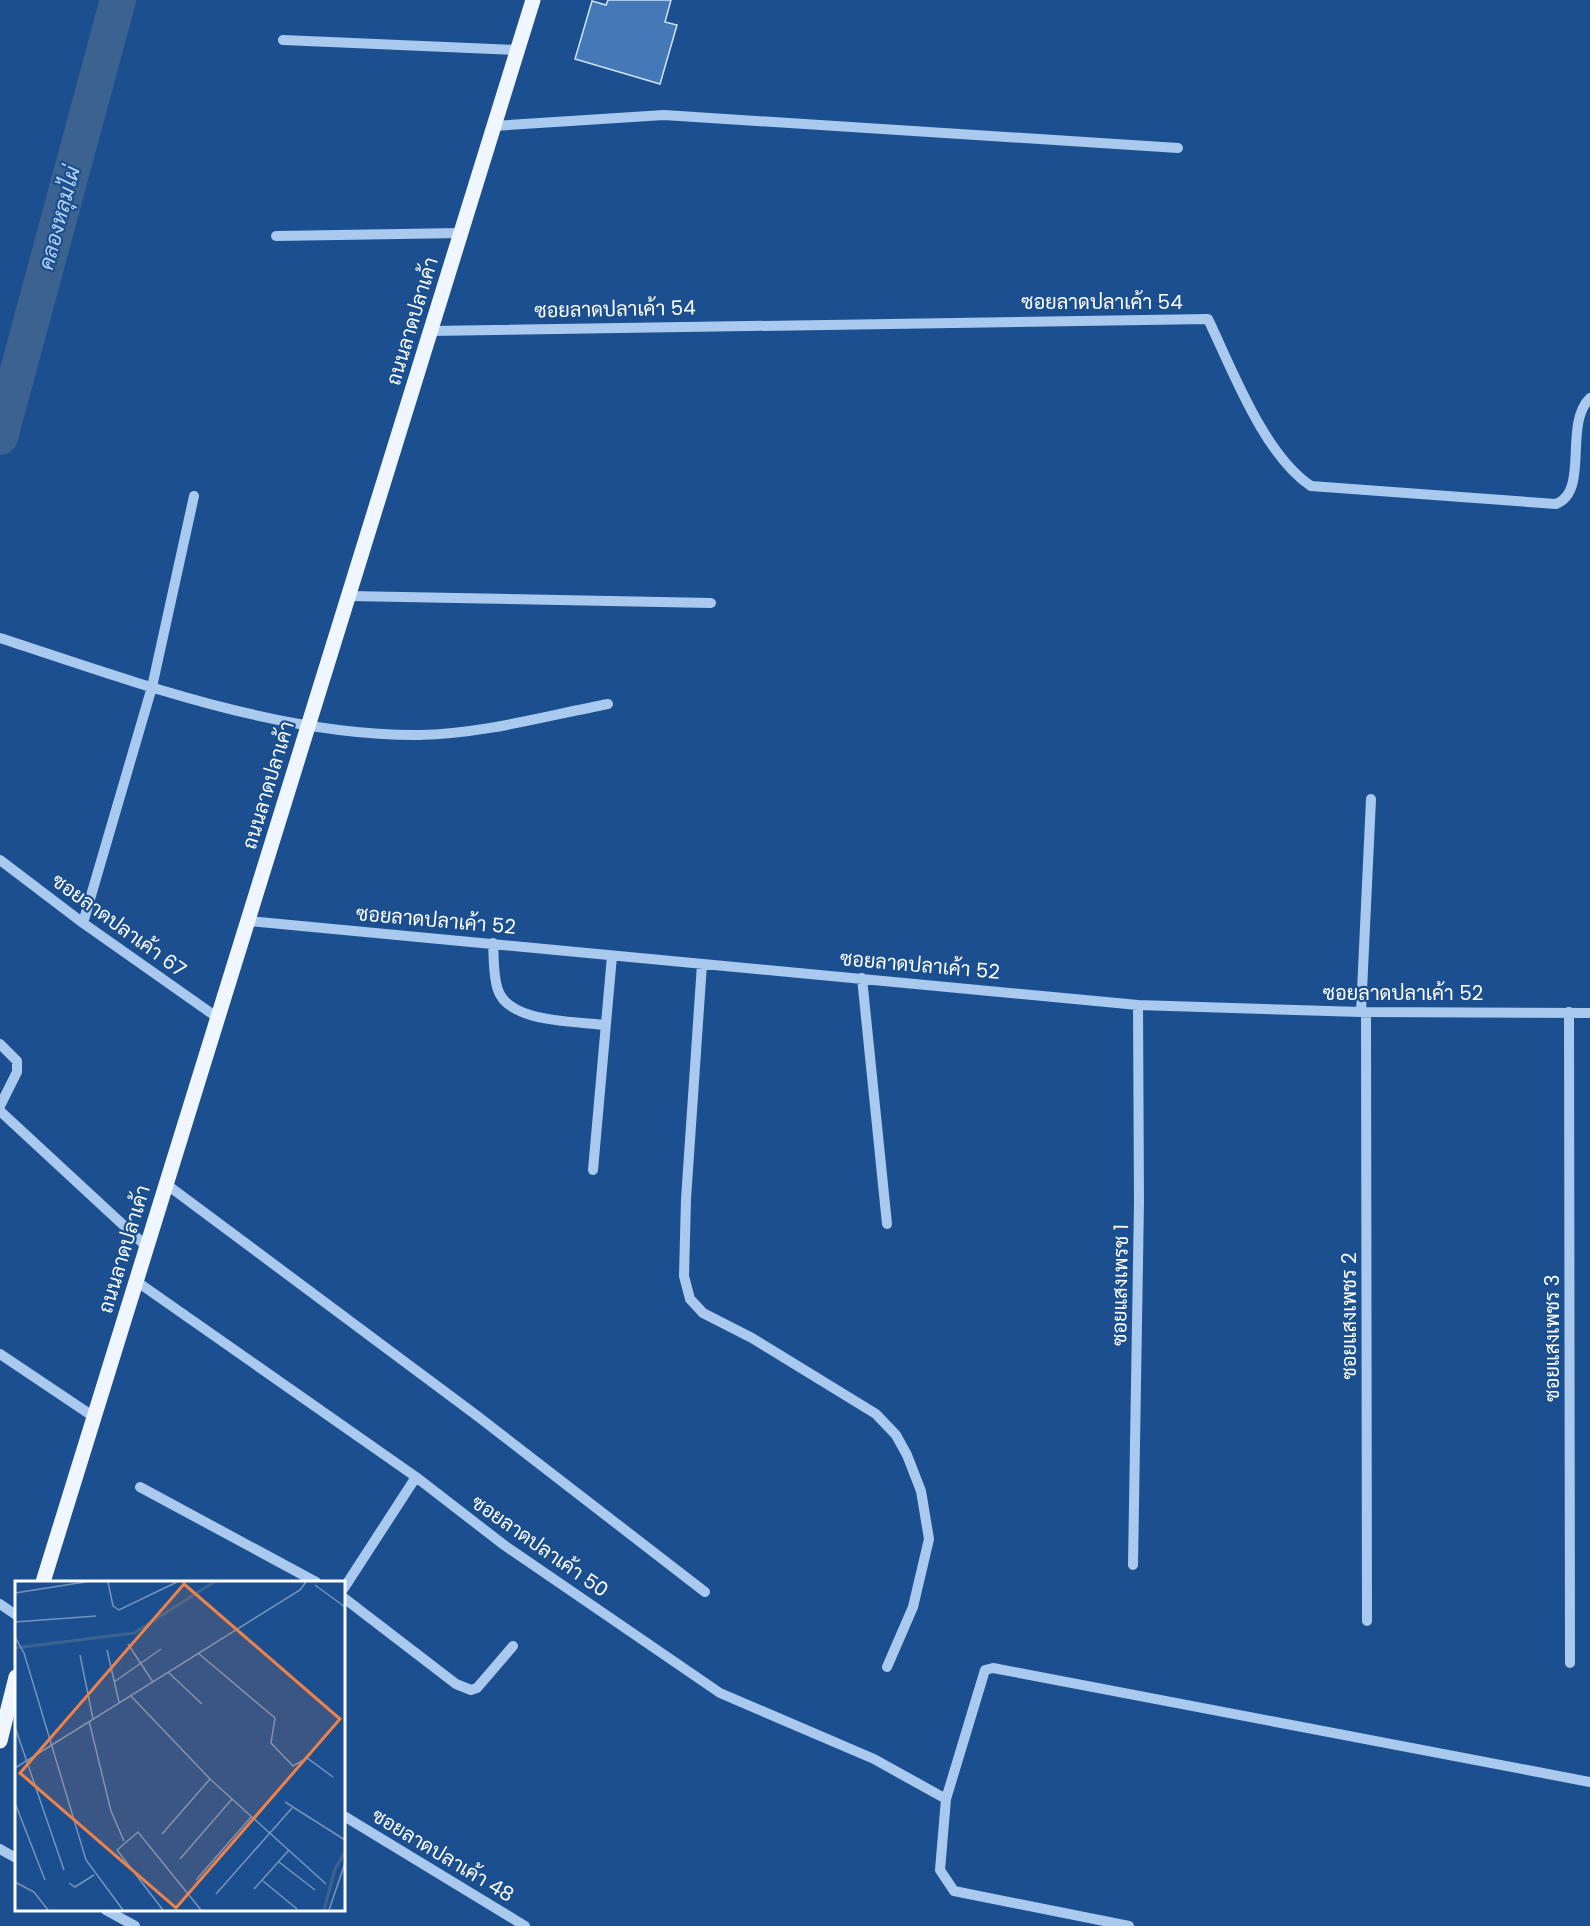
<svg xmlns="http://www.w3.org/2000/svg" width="1590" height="1926" font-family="Poppins,Sarabun,sans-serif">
	<rect width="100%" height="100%" fill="#1b4f8f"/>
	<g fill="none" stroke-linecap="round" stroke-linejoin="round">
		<path stroke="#3c6290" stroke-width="36" d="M0 437 118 0"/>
	</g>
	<path fill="#4478b7" stroke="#cfe3fa" stroke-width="1.5" d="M608 0H671L665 22 677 25 660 84 575 59 592 1 606 5Z"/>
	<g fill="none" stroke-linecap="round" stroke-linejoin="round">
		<path stroke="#a9c9ee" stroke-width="10" d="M283 40 517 50
			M494 126 664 115 1178 148
			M276 236 461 233
			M431 331 1208 319C1232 369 1264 455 1311 486L1556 504C1590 491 1563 424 1590 398
			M349 596 711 603
			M0 638C132 681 279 736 419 735 482 734 546 716 608 704
			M0 860 83 923 218 1018
			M248 921 1138 1005 1361 1012 1590 1013
			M83 923 152 687 194 496
			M493 943C494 957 493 976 498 990 509 1023 575 1021 605 1025
			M702 964 686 1199 684 1276 690 1299 703 1313 752 1338 876 1414 896 1435 907 1455 921 1491 929 1539 913 1607 887 1667
			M862 978 887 1224
			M1361 1012 1371 799
			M1366 1012 1367 1621
			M1569 1012 1570 1663
			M0 1044 17 1061V1072L0 1106
			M0 1111 147 1247
			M593 1170 612 956
			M166 1184 476 1415 705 1592
			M136 1281 416 1477 504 1545 720 1693 874 1759 946 1799
			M0 1354 94 1417
			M140 1487 316 1582
			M1133 1565 1139 1202 1138 1005
			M344 1588 416 1477
			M344 1598 456 1684 471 1690 477 1688 513 1646
			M0 1604 16 1615
			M344 1816 525 1926
			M0 1849 16 1858
			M106 1910 135 1926
			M1129 1926 954 1891 940 1870 946 1799 985 1670 993 1668 1590 1782"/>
		<path stroke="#f0f6ff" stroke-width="15" d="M43 1582 533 0
			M0 1741 16 1677"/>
	</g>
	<g text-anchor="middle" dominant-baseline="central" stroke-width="4.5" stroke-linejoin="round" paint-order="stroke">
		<g font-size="20" fill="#fff" stroke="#1b4f8f">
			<text x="1102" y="302">ซอยลาดปลาเค้า 54</text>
			<text transform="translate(615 309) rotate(-1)">ซอยลาดปลาเค้า 54</text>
			<text transform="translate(412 321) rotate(-73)">ถนนลาดปลาเค้า</text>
			<text transform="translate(268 785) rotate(-73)">ถนนลาดปลาเค้า</text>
			<text transform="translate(436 920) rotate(5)">ซอยลาดปลาเค้า 52</text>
			<text transform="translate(119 925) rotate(36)">ซอยลาดปลาเค้า 67</text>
			<text transform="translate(920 965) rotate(5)">ซอยลาดปลาเค้า 52</text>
			<text x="1403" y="993">ซอยลาดปลาเค้า 52</text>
			<text transform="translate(124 1249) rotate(-73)">ถนนลาดปลาเค้า</text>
			<text transform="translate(1120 1285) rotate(-89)">ซอยแสงเพรช 1</text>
			<text transform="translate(1349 1316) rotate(-90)">ซอยแสงเพชร 2</text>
			<text transform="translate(1552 1338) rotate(-90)">ซอยแสงเพชร 3</text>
			<text transform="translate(540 1546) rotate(35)">ซอยลาดปลาเค้า 50</text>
			<text transform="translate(443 1855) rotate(31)">ซอยลาดปลาเค้า 48</text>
		</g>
		<g font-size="21" font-style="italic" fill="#b5d3f5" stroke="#1b4f8f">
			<text transform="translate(59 218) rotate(-75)">คลองหลุมไผ่</text>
		</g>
	</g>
	<g transform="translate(15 1581)">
		<rect width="330" height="330" fill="#1b4f8f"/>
		<path fill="none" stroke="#3c6290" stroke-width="3" d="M0 67 119 52 199 1M309 329 320 288 330 271"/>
		<path fill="none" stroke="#7695bc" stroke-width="1.5" d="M93 1 98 25 104 29 162 1M300 4 330 26M0 12 70 1M0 41 81 35M0 56 9 72 71 279 108 329M113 63 138 101M92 69 104 121M183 72 260 137 256 162 278 185 292 177 318 196M65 74 78 138M153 91 187 123M99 101 146 68M115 114 195 198 311 303M74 140 96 230 109 260M0 146 49 289M0 187 285 9 291 1M270 221 330 259M0 222 30 299M147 253 195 198M165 278 217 218M264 281 300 309M181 299 236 236M248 300 282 328M0 301 19 311 33 329M54 302 60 306 79 294M239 308 274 269M201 313 277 227M148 329 102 269 123 251 186 329M314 329 330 282"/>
		<path fill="#ee8249" fill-opacity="0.15" stroke="#ee8249" stroke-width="3" d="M169 3 325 138 161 327 5 192Z"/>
		<rect width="330" height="330" fill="none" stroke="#fff" stroke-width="3"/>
	</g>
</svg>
